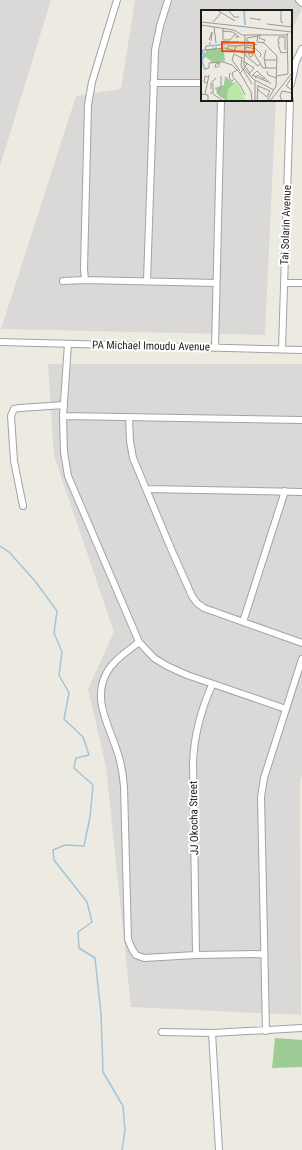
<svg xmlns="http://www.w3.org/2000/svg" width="302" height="1150" font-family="'Roboto Condensed',sans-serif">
	<rect width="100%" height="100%" fill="#edebe1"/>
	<path fill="#dad9d8" d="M0 0H51L0 166Z
		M135 0H302V9L291 31V11H202V100H276L265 335 1 329 76 96 121 89Z
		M48 364H302V776L300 782 301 1015 131 1007 106 767 88 689 114 632 54 456Z"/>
	<path fill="#9dcc96" d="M275 1038 302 1040V1067L272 1068Z"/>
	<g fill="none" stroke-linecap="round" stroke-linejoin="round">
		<path stroke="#a1c5db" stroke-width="1.5" d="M0 546 9 552 35 581 57 611 54 633 62 652 59 675 69 693 64 719 83 737 89 755 76 758 74 768 93 785 90 817 84 846 65 845 53 850 54 860 87 902 92 922 78 932 79 948 95 958 101 1014 103 1072 123 1106 125 1130 122 1150"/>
		<g stroke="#a3a3a3" stroke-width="8">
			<path id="minor" d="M117 0 92 82 88 105 84 269 85 280 216 283
				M299 0 302 3
				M153 83H202
				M291 84 296 61 302 49
				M63 281 85 280
				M147 281 155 50 160 26 168 0
				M284 283H302
				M0 342 302 350
				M68 344 63 416 64 452 68 476 139 642 154 658 167 666 187 675 286 709
				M215 348 221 100
				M282 349 290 100
				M63 416 302 420
				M129 417 130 441 133 458 172 551 192 596 197 603 204 608 302 643
				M146 489 302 492
				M23 506 14 461 11 416 14 409 20 408 64 405
				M243 622 285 491
				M139 642C127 652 113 660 106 674 93 699 108 724 116 748 121 761 123 773 124 787L128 939 132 949 136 955 144 958 196 955 264 954
				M196 955 193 763C194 735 201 710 212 685
				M266 1031 261 797 264 778 302 659
				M162 1032 212 1033
				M219 1150 212 1033 302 1028"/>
		</g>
		<use href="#minor" stroke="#fff" stroke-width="6"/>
	</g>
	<g text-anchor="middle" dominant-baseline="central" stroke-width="4" stroke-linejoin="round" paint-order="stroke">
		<g font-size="11" fill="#1c1c1c" stroke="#fff">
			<text transform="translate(286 225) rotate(-88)">Tai Solarin Avenue</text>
			<text transform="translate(151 346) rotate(1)">PA Michael Imoudu Avenue</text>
			<text transform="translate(194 818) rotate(-91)">JJ Okocha Street</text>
		</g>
	</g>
	<g transform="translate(201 10)">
		<rect width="91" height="91" fill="#edebe1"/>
		<path d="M33 71 37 73 45 91H26L27 79Z" fill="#bce8a7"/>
		<path d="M16 37V41L18 38 23 41 24 51 12 53 5 47 0 51 2 45 0 41 5 43V40ZM24 66 33 74 27 79 26 91 18 86 14 78 23 75Z" fill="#9dcc96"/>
		<path fill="none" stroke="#a1c5db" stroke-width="2" d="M43 0 44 15M10 36 38 32M0 41 3 43 1 51 4 60"/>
		<path fill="none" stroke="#999892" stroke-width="1" d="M16 0 34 11M80 0V12L82 13M28 1 33 7H38M49 8 59 10 58 8M0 12 91 22M12 12 20 3M66 14 91 17M0 15 33 20 41 25H87M13 17 15 33M22 18V30H29L34 24M21 21 32 22 38 27H34M57 24 56 32 63 33 76 46 75 76 66 91M59 24 58 28 64 30 62 33M44 25 43 58 52 69 73 80M8 30 11 22 10 31M79 33H77L78 27H84V40M77 34 80 43 87 42M56 35 46 31V28L57 26M45 37 55 39 60 44 59 47M45 39V35L53 36M4 40 24 38 43 43M26 40 27 36H35M0 41 4 40 5 36H9V32M33 41 35 36 43 35M43 41 52 42 62 58H76M45 41V46L57 56 60 53M52 44 47 43 49 47H50L53 43M41 47 40 56 51 74M63 50H76M42 51 53 58 48 64M47 53 44 56 49 63M17 57H14L15 54 18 53V57M65 58 63 48 65 40M4 59 8 58V53L22 52 31 55 39 63 43 59M36 60 31 63 32 67 39 75 44 85M39 61 31 50 33 44 41 48M66 61 67 65 75 68M29 63 28 68 31 71 33 69M39 63 50 82 51 91M51 65 67 72M75 66 87 64 86 23M50 67 56 61 70 74M91 67 85 76 91 80M54 68 57 65 62 69 64 68M6 73 3 72 4 66 7 67M57 76 69 81 66 87M10 79V73L15 68M56 79 66 87M9 83H12V73M0 84 7 85V91M4 84 8 65M12 84 22 91M16 84 20 77V66M54 91V70M56 91 57 75M69 91 91 63M81 91 79 86 81 81 91 83"/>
		<path fill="#de560d" fill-opacity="0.15" stroke="#de560d" stroke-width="2" d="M21 32 53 33V42L21 41Z"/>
		<rect width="91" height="91" fill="none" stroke="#1c1c1c" stroke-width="2"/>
	</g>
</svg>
